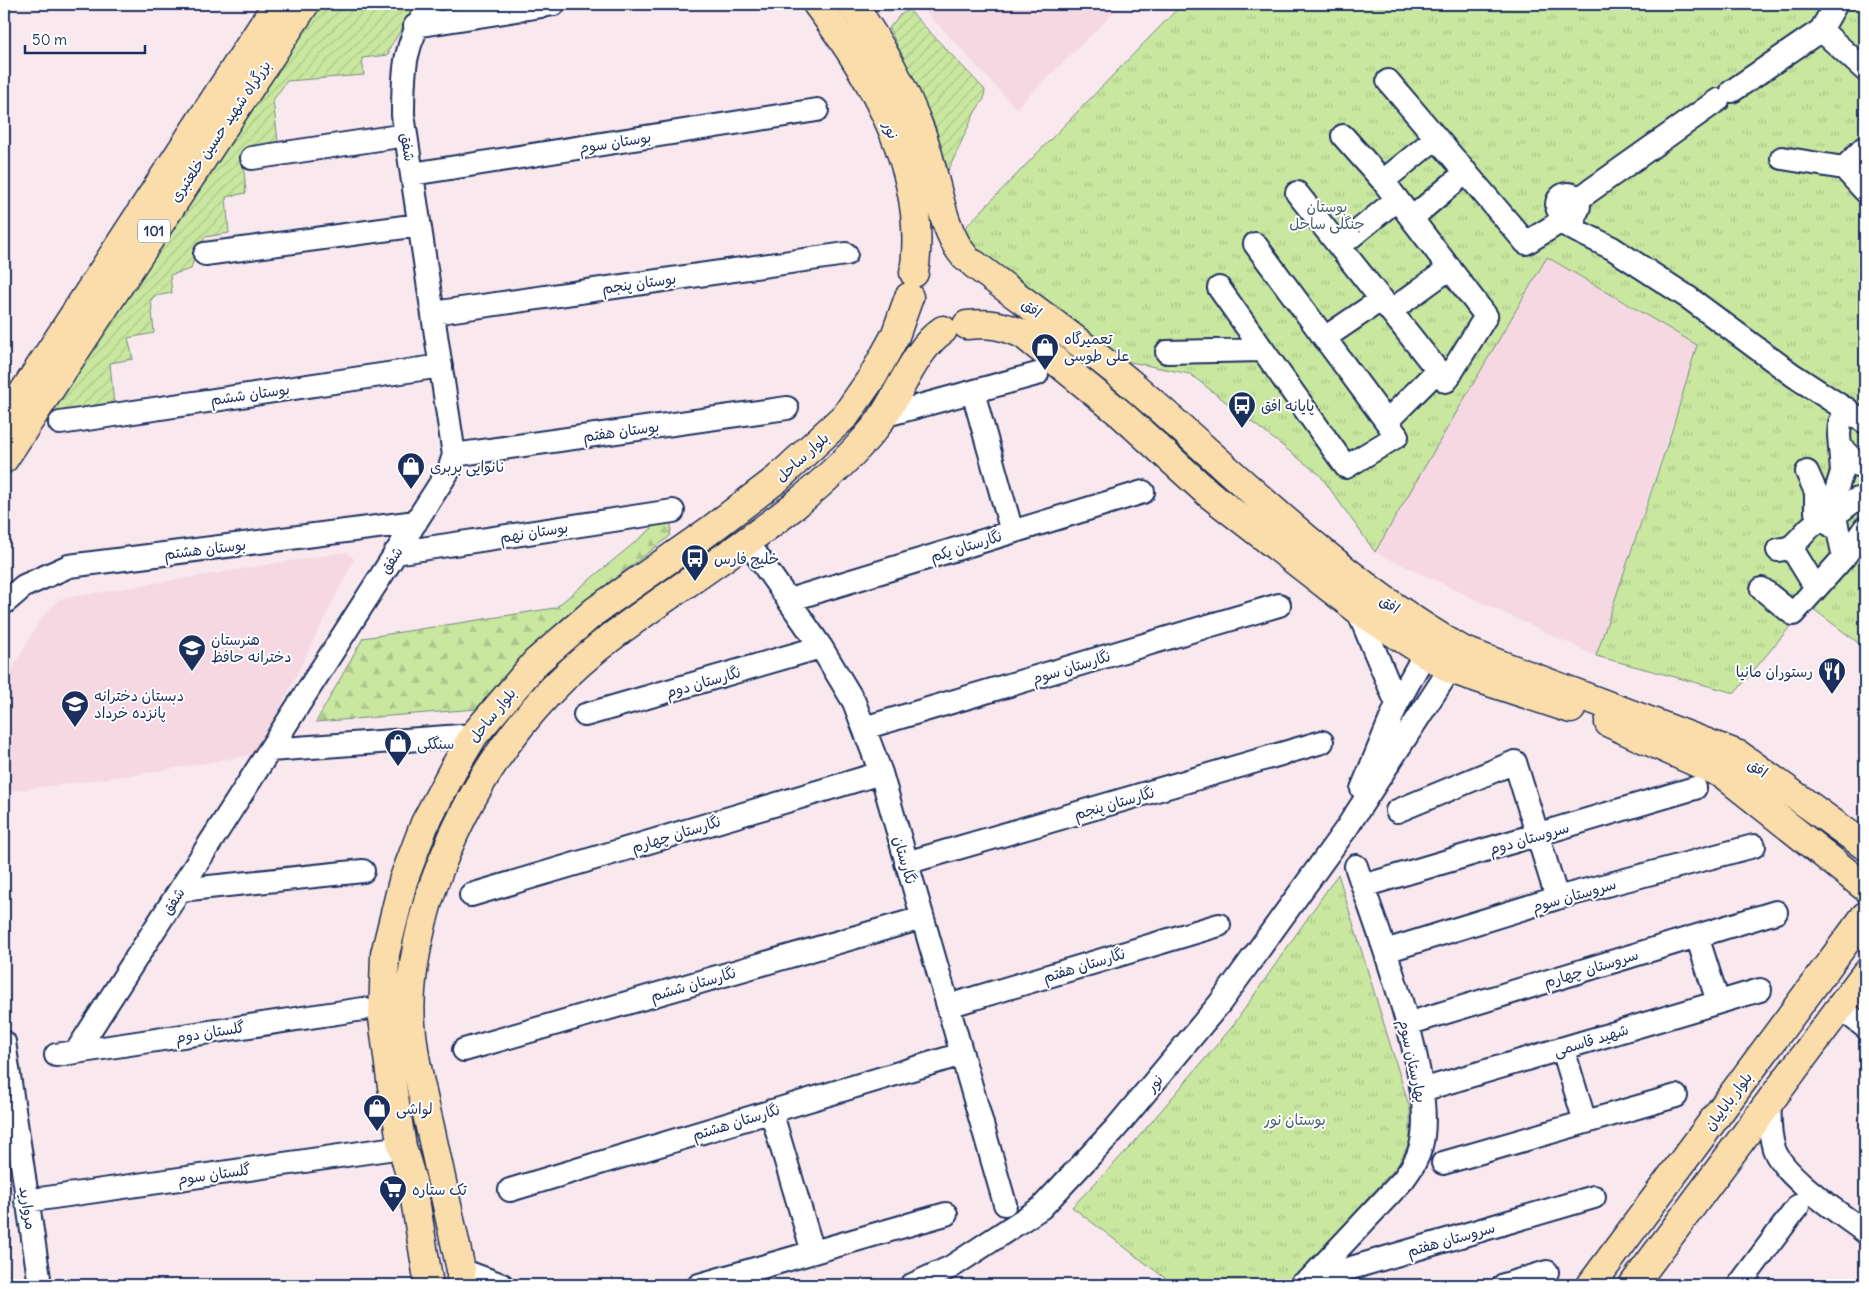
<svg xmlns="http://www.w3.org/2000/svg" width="1869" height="1289" font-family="Delius,'Playpen Sans Arabic',sans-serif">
	<defs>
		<pattern id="forest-firs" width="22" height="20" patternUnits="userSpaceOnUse" patternTransform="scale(1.25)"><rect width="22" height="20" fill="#c9e79f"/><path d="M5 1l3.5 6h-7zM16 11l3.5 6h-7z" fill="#acc68b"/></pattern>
		<pattern id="park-tufts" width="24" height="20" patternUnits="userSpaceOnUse" patternTransform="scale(1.25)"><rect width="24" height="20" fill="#c9e79f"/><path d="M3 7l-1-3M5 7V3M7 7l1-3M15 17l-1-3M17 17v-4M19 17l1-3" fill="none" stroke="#acc68b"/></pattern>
		<pattern id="garden-furrows" width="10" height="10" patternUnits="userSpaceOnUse" patternTransform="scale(1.25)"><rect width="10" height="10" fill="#c9e79f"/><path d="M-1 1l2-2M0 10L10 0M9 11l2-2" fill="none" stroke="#acc68b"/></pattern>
	</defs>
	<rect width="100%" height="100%" fill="#f9e8ee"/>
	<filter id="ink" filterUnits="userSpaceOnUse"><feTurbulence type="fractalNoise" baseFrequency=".02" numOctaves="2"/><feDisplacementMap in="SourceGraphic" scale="10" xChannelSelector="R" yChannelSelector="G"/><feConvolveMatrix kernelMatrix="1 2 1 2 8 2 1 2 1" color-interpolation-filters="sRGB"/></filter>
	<g filter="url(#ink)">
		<path fill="#f5d8e2" d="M919 4H1123L1016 108Z
			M1546 257 1698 345 1596 656 1375 552Z
			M346 552 354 559 257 754 153 772 4 792V684L40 620 60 599Z"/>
		<path fill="url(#forest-firs)" stroke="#728b7e" d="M673 511 670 536 562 619 476 709 316 722 363 638 555 608Z"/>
		<path fill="url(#park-tufts)" stroke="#728b7e" d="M1182 4H1865V648L1808 605 1735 693 1596 656 1672 430 1697 345 1547 257 1375 552 1320 475 1190 374 1100 356 957 236Z
			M1338 874 1410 1109V1141L1398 1165 1296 1278 1240 1285H1174L1072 1207 1131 1146 1232 1027Z"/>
		<path fill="url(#garden-furrows)" stroke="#728b7e" d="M312 4H418L390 47 388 55 362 58 364 75 287 81 273 100 278 141 244 171 246 193 226 197 229 233 205 237 195 255 191 269 170 275 172 293 155 296 151 300 154 333 128 338 133 359 110 363 114 405 43 416Z
			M909 10 985 90 984 99 975 112 948 171 935 125 889 28 900 15Z"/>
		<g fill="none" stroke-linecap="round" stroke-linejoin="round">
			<g stroke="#1b2f5e" stroke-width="26">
				<path id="minor" d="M415 26 554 4
					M1821 30 1865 70
					M1388 81 1526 243 1560 222 1577 231
					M1732 91 1821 30 1836 4
					M252 158 406 135
					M1782 158 1844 168 1865 191
					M1844 168 1865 147
					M412 174 817 110
					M1383 181 1436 138
					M1297 193 1446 381 1486 316 1383 181 1343 136
					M1557 205a11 11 0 1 1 22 0a11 11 0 1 1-22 0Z
					M1577 200 1718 100
					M1572 215 1577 231 1612 248 1689 298 1793 375 1865 422
					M1412 218 1466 172
					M1340 246 1397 199
					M205 254 419 225
					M1219 288 1346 467 1397 436 1255 244
					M1392 310 1450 268
					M433 313 846 254
					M1326 337 1382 299
					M1167 352 1263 350
					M973 392 1012 532
					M894 413 1037 374
					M1387 421 1438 370
					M60 423 441 366
					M1840 446 1858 465 1865 467
					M454 455 787 408
					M1807 472 1816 492V512L1819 522
					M1834 516 1855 500 1865 497
					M747 541 821 647 854 702 881 773 1005 1204
					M1791 547 1816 588
					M1778 550C1783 549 1790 548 1793 545 1809 532 1815 509 1838 531
					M395 553 673 511
					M1844 557 1832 504 1842 472 1839 435 1840 423 1847 409
					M1762 589 1793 614 1844 557 1865 528
					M789 600 1143 492
					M4 603 24 586 69 566 416 522
					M1357 609 1397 704
					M585 715 821 647
					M864 728 1279 605
					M270 750 474 735
					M1362 789 1397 704 1425 653
					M1397 811 1515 762 1557 898
					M906 863 1322 742
					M1363 886 1695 788
					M180 890 363 871
					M471 895 881 773
					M1697 936 1718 1002
					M1395 948 1557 898 1754 846
					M948 1006 1219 925
					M1839 1007 1865 1027
					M1407 1024 1776 912
					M4 1042 40 1285
					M1563 1049 1585 1122
					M464 1050 922 918
					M76 1052 449 470 454 455 403 115C403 68 404 44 430 4
					M56 1055 363 1009
					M1422 1090 1760 990
					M1770 1100C1769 1117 1769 1132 1774 1149 1784 1177 1841 1214 1865 1232
					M771 1111 813 1252
					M1443 1163 1676 1096
					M510 1190 962 1054
					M26 1201 402 1147
					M461 1270 502 1285
					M1310 1280 1594 1197
					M699 1285 946 1214
					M912 1285 951 1267 1041 1208 1115 1129 1220 1003 1346 829 1450 669
					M1301 1285 1309 1280 1403 1180C1411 1169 1418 1159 1421 1146 1438 1084 1377 930 1356 866
					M1504 1285 1547 1272
					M1739 1285 1798 1206"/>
			</g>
			<g stroke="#1b2f5e" stroke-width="31">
				<path id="major" d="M817 4C874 79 929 175 914 273
					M852 4C881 44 905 89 922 135 936 173 940 228 965 257
					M974 264C1028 305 1084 344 1136 388 1241 479 1341 581 1462 650L1739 755 1865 846
					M967 325C989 323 1004 325 1024 335L1121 414 1209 494 1357 609 1450 669 1571 709
					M1609 723 1724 775 1865 887
					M429 1285 412 1181 402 1147 391 1080 383 1018 385 954 403 881 425 823 453 770 474 735 536 662 595 611 709 531 777 479 846 415 873 376 895 336 909 297
					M461 1285V1270C451 1222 440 1175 430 1127 422 1093 414 1059 411 1024 407 976 423 909 441 865 477 772 534 695 614 635 673 591 736 552 794 506 822 483 851 457 874 429 898 400 913 350 943 330
					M1591 1285 1865 916
					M1633 1285 1865 974"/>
			</g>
			<g stroke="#1b2f5e" stroke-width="31">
				<path id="highway" d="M4 422 277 4
					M4 459 305 4"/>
			</g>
			<use href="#minor" stroke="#fff" stroke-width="22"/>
			<use href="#major" stroke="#fbddab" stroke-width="28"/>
			<use href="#highway" stroke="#fbddab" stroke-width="28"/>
		</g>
	</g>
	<defs>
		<g id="shop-pin" transform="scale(1.4375)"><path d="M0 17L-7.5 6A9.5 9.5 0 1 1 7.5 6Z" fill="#1b2f5e" stroke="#fff"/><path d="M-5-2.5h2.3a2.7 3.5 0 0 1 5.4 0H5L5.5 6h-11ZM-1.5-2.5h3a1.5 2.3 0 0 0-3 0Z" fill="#fff"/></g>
		<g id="bus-pin" transform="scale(1.4375)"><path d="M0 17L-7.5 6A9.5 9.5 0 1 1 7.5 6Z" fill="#1b2f5e" stroke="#fff"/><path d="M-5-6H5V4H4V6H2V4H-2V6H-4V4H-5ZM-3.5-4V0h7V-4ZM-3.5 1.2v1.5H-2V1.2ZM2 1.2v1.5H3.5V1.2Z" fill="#fff"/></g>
		<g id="school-pin" transform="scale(1.4375)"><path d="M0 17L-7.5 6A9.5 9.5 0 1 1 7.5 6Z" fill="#1b2f5e" stroke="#fff"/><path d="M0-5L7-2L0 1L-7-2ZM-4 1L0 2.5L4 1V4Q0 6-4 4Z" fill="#fff"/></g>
		<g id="restaurant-pin" transform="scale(1.4375)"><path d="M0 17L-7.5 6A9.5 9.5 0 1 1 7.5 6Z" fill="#1b2f5e" stroke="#fff"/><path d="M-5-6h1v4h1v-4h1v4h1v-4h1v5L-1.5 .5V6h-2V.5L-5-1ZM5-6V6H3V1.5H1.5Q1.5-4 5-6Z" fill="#fff"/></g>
		<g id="supermarket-pin" transform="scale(1.4375)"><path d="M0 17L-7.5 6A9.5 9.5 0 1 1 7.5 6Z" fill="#1b2f5e" stroke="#fff"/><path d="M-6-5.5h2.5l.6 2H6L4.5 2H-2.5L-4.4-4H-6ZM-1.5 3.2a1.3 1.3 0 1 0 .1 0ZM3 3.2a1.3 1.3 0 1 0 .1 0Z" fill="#fff"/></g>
	</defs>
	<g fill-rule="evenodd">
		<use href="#shop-pin" x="1045" y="347"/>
		<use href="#bus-pin" x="1242" y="405"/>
		<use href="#shop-pin" x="411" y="466"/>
		<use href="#bus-pin" x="695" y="558"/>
		<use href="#school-pin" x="192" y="648"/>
		<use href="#restaurant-pin" x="1832" y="671"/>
		<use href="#school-pin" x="75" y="704"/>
		<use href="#shop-pin" x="398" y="743"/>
		<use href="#shop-pin" x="377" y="1108"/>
		<use href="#supermarket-pin" x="393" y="1189"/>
	</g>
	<g text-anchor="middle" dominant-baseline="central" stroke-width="4" stroke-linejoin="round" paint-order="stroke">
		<rect fill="#fff" stroke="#5f6d8e" stroke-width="1" x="138" y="219.5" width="32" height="23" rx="4"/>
		<g font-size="14" font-weight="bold" fill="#1b2f5e">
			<text x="154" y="231">101</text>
		</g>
		<g font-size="15" fill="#1b2f5e" stroke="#fff">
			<text transform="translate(891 130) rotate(68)">نور</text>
			<text transform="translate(220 131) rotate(-56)">بزرگراه شهید حسین خلعتبری</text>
			<text transform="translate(615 142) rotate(-9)">بوستان سوم</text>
			<text transform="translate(408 147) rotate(82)">شفق</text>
			<text transform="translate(639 283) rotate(-8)">بوستان پنجم</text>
			<text transform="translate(1032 308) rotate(38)">افق</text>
			<text transform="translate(250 394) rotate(-8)">بوستان ششم</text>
			<text transform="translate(621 431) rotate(-8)">بوستان هفتم</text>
			<text transform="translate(802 457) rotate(-42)">بلوار ساحل</text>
			<text transform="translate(534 532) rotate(-9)">بوستان نهم</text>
			<text transform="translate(966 546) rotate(-17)">نگارستان یکم</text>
			<text transform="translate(205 549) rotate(-7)">بوستان هشتم</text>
			<text transform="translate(391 560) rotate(-57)">شفق</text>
			<text transform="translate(1390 604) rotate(35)">افق</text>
			<text transform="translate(1071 667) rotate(-17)">نگارستان سوم</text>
			<text transform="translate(703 682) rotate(-16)">نگارستان دوم</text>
			<text transform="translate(492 715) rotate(-51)">بلوار ساحل</text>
			<text transform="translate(1758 768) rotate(36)">افق</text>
			<text transform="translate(1114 803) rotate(-16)">نگارستان پنجم</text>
			<text transform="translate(676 834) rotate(-17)">نگارستان چهارم</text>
			<text transform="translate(1529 838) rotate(-16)">سروستان دوم</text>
			<text transform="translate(905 860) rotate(74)">نگارستان</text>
			<text transform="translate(1574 895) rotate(-16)">سروستان سوم</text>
			<text transform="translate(173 901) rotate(-57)">شفق</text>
			<text transform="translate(1084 965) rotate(-17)">نگارستان هفتم</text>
			<text transform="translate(1591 968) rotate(-17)">سروستان چهارم</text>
			<text transform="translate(693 984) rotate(-16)">نگارستان ششم</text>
			<text transform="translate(210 1032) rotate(-9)">گلستان دوم</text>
			<text transform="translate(1591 1040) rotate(-17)">شهید قاسمی</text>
			<text transform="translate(1413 1061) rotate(78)">بهارستان سوم</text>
			<text transform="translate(1154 1083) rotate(-50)">نور</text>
			<text transform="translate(1728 1101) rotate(-53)">بلوار باباییان</text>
			<text transform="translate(736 1122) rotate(-17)">نگارستان هشتم</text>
			<text transform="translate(214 1174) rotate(-8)">گلستان سوم</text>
			<text transform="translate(28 1208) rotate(81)">مروارید</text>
			<text transform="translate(1451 1239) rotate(-16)">سروستان هفتم</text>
		</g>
		<g font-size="15" fill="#465d6e" stroke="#fff">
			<text x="1327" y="206">بوستان<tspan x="1327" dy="17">جنگلی ساحل</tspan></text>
			<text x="1295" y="1119">بوستان نور</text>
		</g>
		<g font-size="15" fill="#1b2f5e" stroke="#fff" text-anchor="start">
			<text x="1064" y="338">تعمیرگاه<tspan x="1064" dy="17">علی طوسی</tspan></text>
			<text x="1261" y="405">پایانه افق</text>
			<text x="430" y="466">نانوایی بربری</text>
			<text x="714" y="558">خلیج فارس</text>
			<text x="211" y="639">هنرستان<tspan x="211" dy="17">دخترانه حافظ</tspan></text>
			<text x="1813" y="671" text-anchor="end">رستوران مانیا</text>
			<text x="94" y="695">دبستان دخترانه<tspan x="94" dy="17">پانزده خرداد</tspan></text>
			<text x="417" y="743">سنگکی</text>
			<text x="396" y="1108">لواشی</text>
			<text x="412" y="1189">تک ستاره</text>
		</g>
	</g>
	<rect width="1869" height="1289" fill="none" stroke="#fff" stroke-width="20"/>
	<rect x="10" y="10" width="1849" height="1269" fill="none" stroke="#1b2f5e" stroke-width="2" filter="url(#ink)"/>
	<path d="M25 45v8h120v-8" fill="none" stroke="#1b2f5e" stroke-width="2.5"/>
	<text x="32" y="45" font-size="15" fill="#1b2f5e" stroke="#ffffff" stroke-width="4" paint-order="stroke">50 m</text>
</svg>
